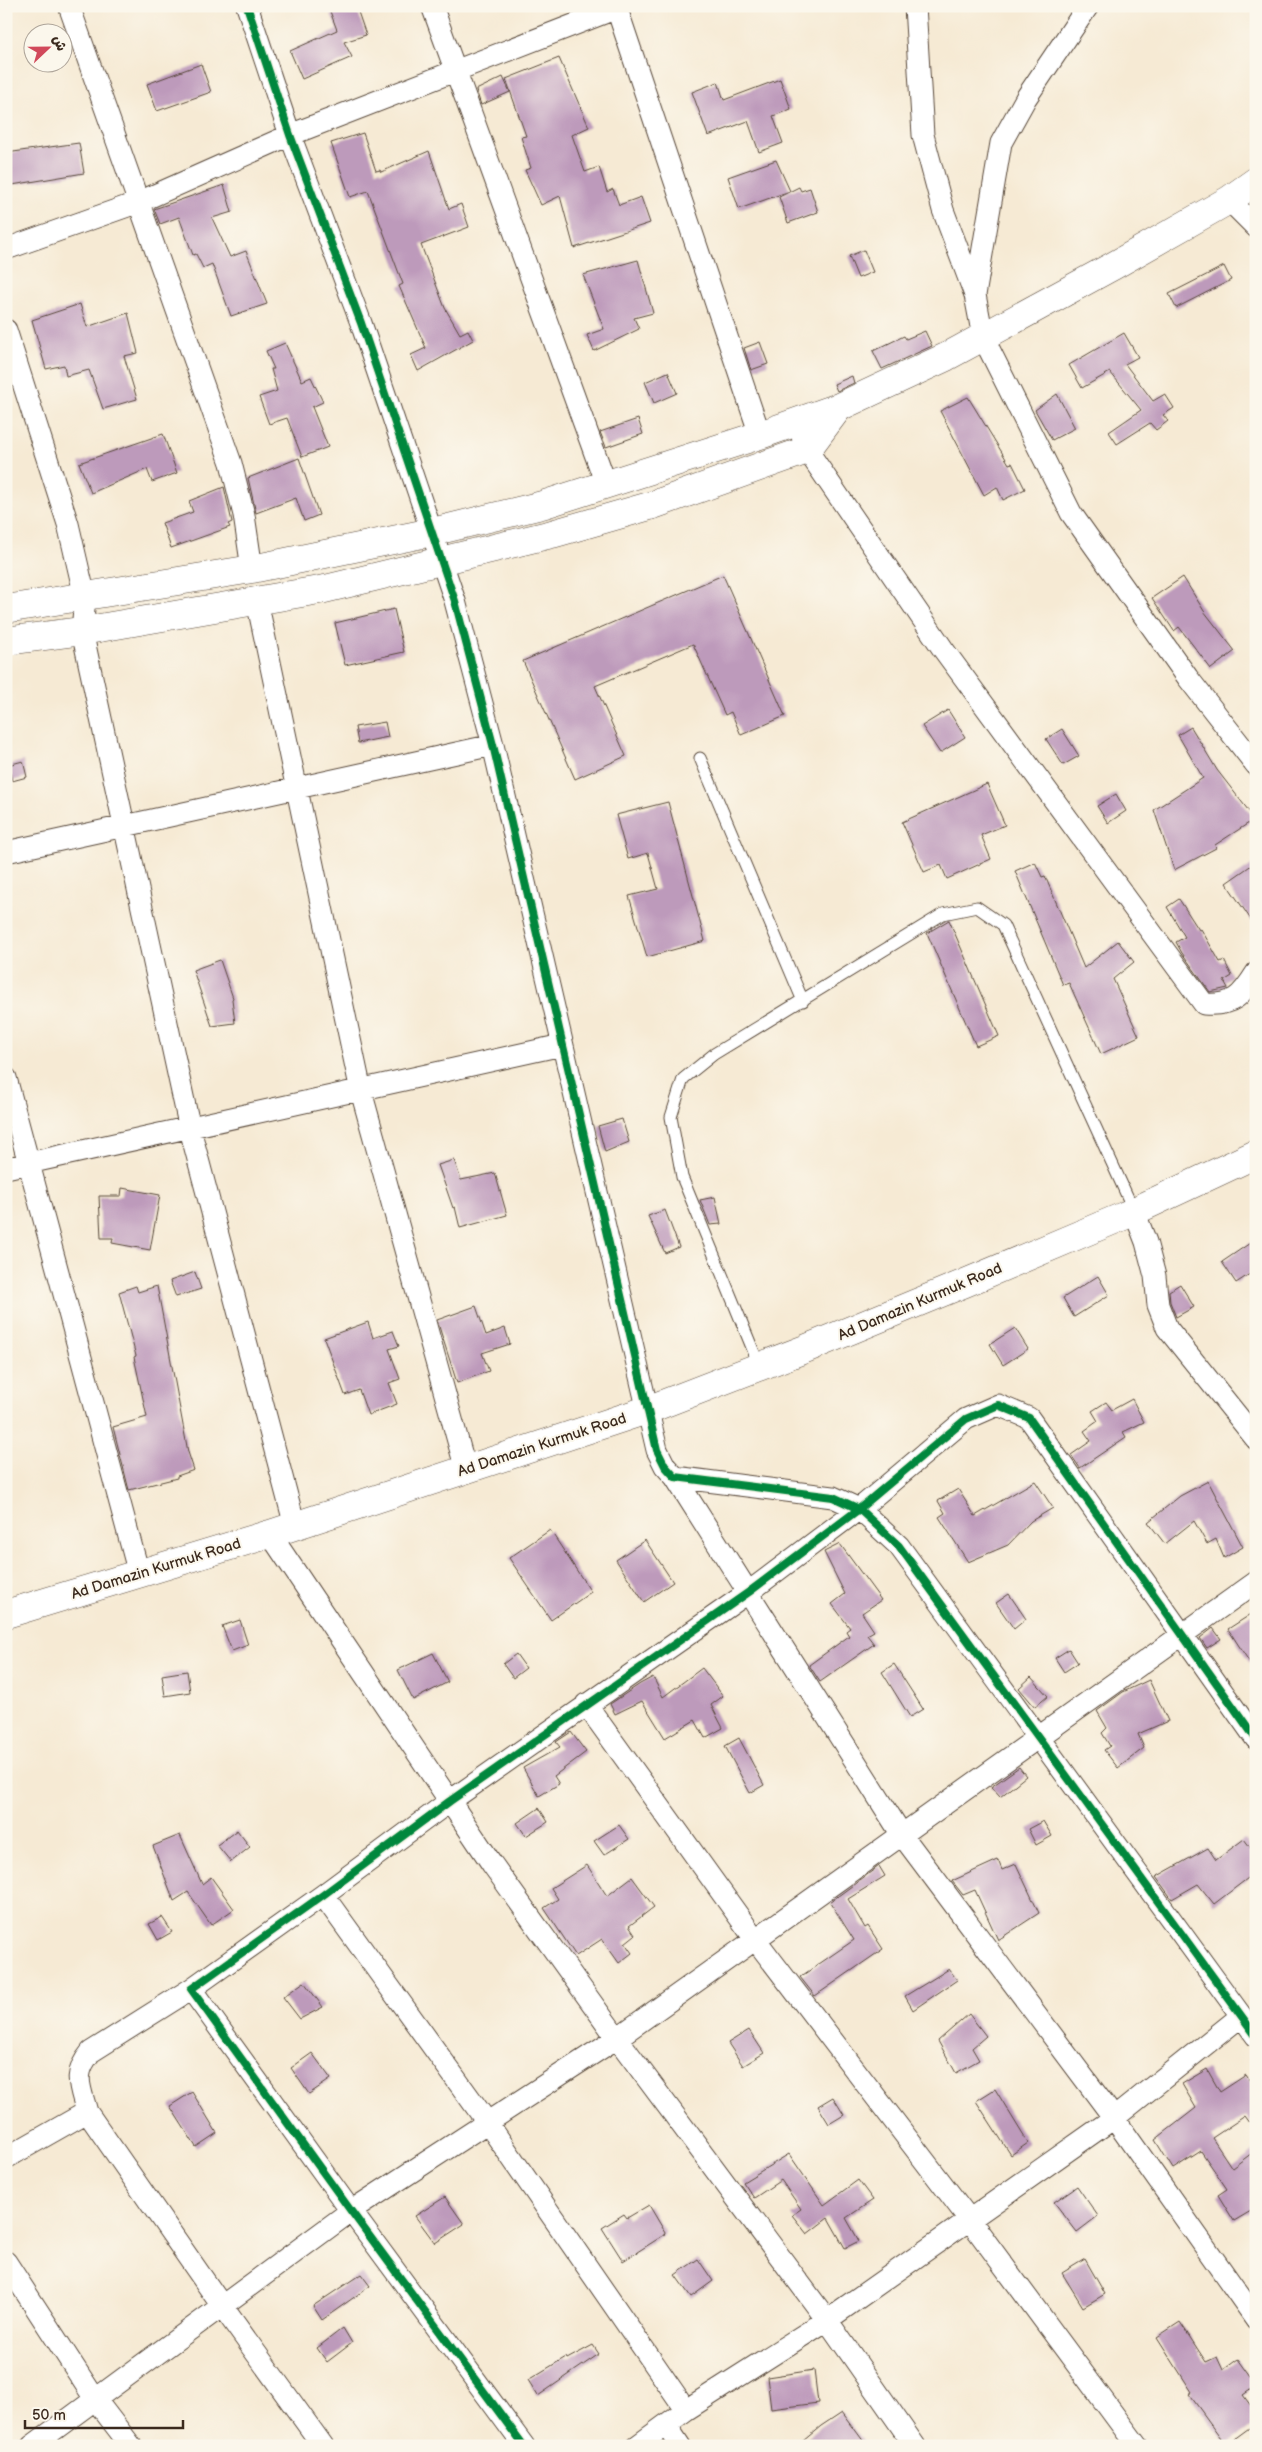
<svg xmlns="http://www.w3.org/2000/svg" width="1262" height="2452" font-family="'Balsamiq Sans','Playpen Sans Arabic',sans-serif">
	<rect width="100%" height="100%" fill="#fbf7ec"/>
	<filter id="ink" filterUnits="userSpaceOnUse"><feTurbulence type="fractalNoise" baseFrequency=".02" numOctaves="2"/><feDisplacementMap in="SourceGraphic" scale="10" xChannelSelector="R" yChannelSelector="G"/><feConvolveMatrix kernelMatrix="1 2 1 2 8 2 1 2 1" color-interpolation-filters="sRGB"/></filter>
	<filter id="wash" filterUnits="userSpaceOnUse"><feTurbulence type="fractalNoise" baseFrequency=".0096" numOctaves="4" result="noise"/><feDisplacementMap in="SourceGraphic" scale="20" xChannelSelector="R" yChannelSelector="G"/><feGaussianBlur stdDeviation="1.12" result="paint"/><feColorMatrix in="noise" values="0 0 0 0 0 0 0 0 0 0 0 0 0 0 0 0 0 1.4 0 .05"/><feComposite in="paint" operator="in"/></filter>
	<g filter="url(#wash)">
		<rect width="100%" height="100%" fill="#f6ead4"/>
		<g id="blocks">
			<path fill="#bd9abb" d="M328 6H356L366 35 344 42 352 57 302 79 290 51 337 30Z
				M559 58 589 127 572 135 585 172 599 167 607 192 613 189 619 205 641 197 650 223 574 248 560 196 541 205 525 170 531 168 521 137 526 136 506 79Z
				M201 64 211 92 157 111 147 84Z
				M503 77 510 92 481 105 476 90Z
				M780 79 791 109 773 116 783 143 759 152 748 121 708 136 692 92 718 82 724 100Z
				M363 133 376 171 380 170 381 172 429 151 449 209 461 204 469 227 421 245 445 308 460 334 468 330 473 340 418 371 411 355 426 348 399 286 403 284 368 191 350 197 331 143Z
				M79 143 84 173 6 186V153Z
				M776 160 790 191 739 209 728 177Z
				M224 185 232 212 212 218 230 257 246 251 267 304 231 316 212 264 203 268 196 254 193 255 179 217 160 224 154 209Z
				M799 187 801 191 810 188 818 212 788 223 779 197Z
				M864 250 873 272 858 278 849 256Z
				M638 260 653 313 634 318 639 329 594 351 587 335 604 329 583 275Z
				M1224 266 1231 280 1176 308 1169 294Z
				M80 304 87 327 128 313 138 353 124 356 137 399 103 409 89 370 66 376 64 365 46 369 32 320Z
				M925 331 932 346 882 369 873 351 904 336 906 339Z
				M1124 333 1138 357 1125 364 1153 401 1165 394 1174 408 1163 415 1168 421 1156 430 1150 423 1117 444 1109 432 1141 410 1110 372 1082 388 1069 365Z
				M760 342 768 364 751 370 744 348Z
				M285 343 302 381 311 377 323 402 312 407 328 447 302 457 287 418 269 424 259 397 277 391 271 369H274L266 351Z
				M668 372 677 393 654 403 645 382Z
				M852 376 854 383 837 391 834 384Z
				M1057 394 1075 428 1052 440 1035 410Z
				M968 397 1009 464 1012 463 1025 489 1003 500 997 487 984 495 940 411Z
				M638 419 643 434 606 447 600 432Z
				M163 434 177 473 152 482 147 469 91 493 79 463Z
				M299 458 319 515 304 521 296 498 256 513 248 478Z
				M224 487 232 522 228 524 230 527 171 548 162 523 193 512 189 501Z
				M723 575 785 716 741 735 731 712 725 715 693 644 595 686 626 756 575 779 523 661Z
				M1183 577 1204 611 1235 651 1211 669 1179 627 1174 631 1152 598Z
				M394 609 404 652 345 665 335 623Z
				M948 710 965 737 940 753 922 726Z
				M385 722 388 737 358 743 355 727Z
				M1191 727 1217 770 1255 819 1215 845 1216 848 1174 870 1154 810 1203 778 1178 735Z
				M1062 729 1079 756 1063 765 1046 739Z
				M23 761 27 777 12 781 8 765Z
				M987 784 1005 825 981 835 991 859 947 879 941 865 924 872 902 822Z
				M1116 794 1126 811 1108 823 1097 806Z
				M668 802 705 941 647 957 629 896 658 889 648 853 628 859 616 815Z
				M1035 862 1042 877 1045 876 1084 968 1118 941 1134 962 1113 979 1139 1036 1101 1054 1069 983 1063 985 1015 871Z
				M1256 862V927L1226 883Z
				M1179 899 1199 930 1201 929 1220 962 1224 960 1232 976 1224 981 1228 988 1210 992 1182 953 1176 942 1185 937 1167 907Z
				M949 920 999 1036 976 1046 927 933Z
				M220 960 233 998 232 999 235 1023 212 1026 193 970Z
				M622 1119 629 1142 605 1152 598 1126Z
				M454 1160 461 1180 495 1173 507 1215 460 1228 455 1207 453 1208 438 1165Z
				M122 1188 160 1195 150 1250 112 1243 113 1238H101L99 1196H121Z
				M715 1197 721 1224 710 1225 700 1200Z
				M665 1210 679 1247 665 1253 648 1216Z
				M1256 1239V1270L1236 1283 1222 1262Z
				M195 1272 201 1289 176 1297 170 1281Z
				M1098 1276 1109 1295 1074 1317 1063 1298Z
				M1180 1284 1194 1307 1176 1317 1170 1302 1169 1291Z
				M136 1286 138 1292 157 1286 188 1452 194 1470 177 1476V1478L129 1490 113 1427 147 1417 134 1357 136 1356 119 1292Z
				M476 1306 486 1335 505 1328 510 1344 482 1353 489 1371 457 1383 437 1320Z
				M368 1322 373 1338 393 1331 399 1346 389 1349 400 1379 389 1383 397 1404 368 1415 359 1390 345 1395 324 1338Z
				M1015 1328 1028 1349 1003 1365 990 1344Z
				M1132 1399 1144 1422 1123 1432 1126 1437 1080 1468 1071 1455 1091 1441 1084 1431 1098 1421 1092 1411 1106 1402 1112 1410Z
				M1035 1481 1053 1508 1031 1521 1008 1545 968 1562 939 1517 945 1513 938 1501 958 1489 975 1516Z
				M1208 1481 1243 1547 1224 1558 1216 1539 1207 1544 1194 1521 1165 1544 1148 1522 1180 1496Z
				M550 1530 591 1592 551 1620 509 1558Z
				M645 1540 673 1582 644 1602 616 1560Z
				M840 1544 881 1600 862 1613 874 1631 867 1635 874 1644 820 1682 809 1665 849 1636 846 1631 850 1628 832 1604 845 1594 824 1552Z
				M1009 1594 1026 1619 1014 1629 996 1603Z
				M1256 1611V1672L1228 1629Z
				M240 1620 248 1645 232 1651 222 1626Z
				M1213 1628 1221 1639 1207 1648 1200 1638Z
				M1069 1649 1078 1663 1064 1672 1055 1658Z
				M433 1653 448 1682 413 1700 398 1670Z
				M516 1654 526 1668 513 1678 503 1664Z
				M894 1664 923 1709 910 1717 882 1672Z
				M702 1668 723 1696 711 1705 723 1728 705 1738 695 1720 665 1738 642 1701 615 1714 610 1704 640 1684 653 1677 663 1697Z
				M187 1671 190 1692 165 1696 162 1675Z
				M1031 1677 1048 1696 1035 1707 1019 1688Z
				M1149 1680 1168 1721 1138 1734 1144 1748 1118 1768 1104 1750 1110 1746 1102 1733 1107 1728 1097 1711 1123 1692Z
				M571 1732 586 1752 554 1776 559 1784 539 1796 523 1768 560 1747 556 1742Z
				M739 1738 764 1785 750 1793 725 1746Z
				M1019 1767 1026 1776 1000 1797 991 1787Z
				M539 1808 548 1822 526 1836 517 1823Z
				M1043 1821 1052 1836 1036 1845 1028 1829Z
				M619 1825 629 1839 604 1855 594 1841Z
				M237 1830 250 1847 231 1862 217 1845Z
				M180 1835 202 1884 211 1877 234 1909 211 1925 188 1892 174 1901 153 1846Z
				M1244 1839 1256 1855V1872L1214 1904 1198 1884 1172 1899 1156 1877 1208 1848 1216 1860Z
				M998 1860 1002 1870 1016 1864 1039 1913 998 1940 975 1890 963 1895 952 1881Z
				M587 1865 607 1896 632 1877 654 1907 629 1926 635 1935 625 1943 632 1953 619 1963 602 1939 576 1956 544 1908 558 1899 551 1888Z
				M879 1866 885 1876 848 1899 865 1928 868 1926 883 1949 815 1996 800 1977 854 1940 830 1902Z
				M162 1917 172 1932 158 1940 149 1924Z
				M949 1969 957 1980 913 2010 905 1996Z
				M304 1982 323 2007 300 2019 283 1997Z
				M969 2014 986 2036 972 2048 979 2060 956 2073 938 2041Z
				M749 2030 764 2053 743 2066 728 2043Z
				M312 2053 331 2079 309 2094 291 2068Z
				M1207 2069 1220 2092 1246 2075 1256 2090V2131L1245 2116 1212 2138 1232 2168 1256 2150V2208L1234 2221 1218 2195 1227 2189 1201 2151 1173 2169 1155 2140 1196 2108 1182 2084Z
				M995 2089 1028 2143 1011 2155 976 2101Z
				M192 2092 217 2133 196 2147 170 2106Z
				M833 2097 844 2115 829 2124 818 2106Z
				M789 2154 824 2205 858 2180 873 2200 846 2218 859 2241 845 2248 828 2218 807 2234 792 2215 801 2209 781 2180 754 2198 743 2182Z
				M1077 2186 1098 2216 1077 2232 1054 2202Z
				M445 2197 464 2224 435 2243 415 2216Z
				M649 2205 665 2232 664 2235 623 2261 602 2228 624 2214 627 2218Z
				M698 2259 713 2281 691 2297 675 2275Z
				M1085 2259 1105 2294 1083 2307 1062 2273Z
				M361 2274 370 2286 322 2320 313 2306Z
				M1180 2322 1206 2362 1217 2357 1223 2370 1238 2359 1256 2384V2386L1243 2395 1256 2413V2423L1226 2445 1189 2394 1192 2392 1157 2337Z
				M343 2328 352 2343 327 2362 317 2348Z
				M593 2345 599 2354 538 2396 528 2380 566 2357 567 2359Z
				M814 2370 818 2403 771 2409 767 2377Z
				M842 2412 867 2446H797L821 2426Z"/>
		</g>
	</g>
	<g filter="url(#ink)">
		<use href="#blocks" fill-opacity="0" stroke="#574739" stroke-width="1"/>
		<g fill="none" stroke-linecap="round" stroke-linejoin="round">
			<g stroke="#574739" stroke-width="13">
				<path id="lane" d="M700 758 803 1001
					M760 1367 682 1177 671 1117 683 1079 714 1054 943 914 977 907 1003 925 1134 1211"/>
			</g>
			<g stroke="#574739" stroke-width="23">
				<path id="street" d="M69 6 231 463 244 515 252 569
					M247 6 290 135 361 323 455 601 493 745 657 1450 665 1466 675 1477 833 1497 859 1509 899 1546 1256 2036
					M432 6 606 484
					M616 6 760 435
					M915 6 923 135 943 210 975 295 983 337 1071 513 1188 678 1256 765
					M1229 200 1256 227
					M6 249 139 202 290 135 617 8
					M975 295 1001 143 1026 98 1088 6
					M6 330 68 524 85 597 82 631 190 1129 295 1526
					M802 436 807 450 943 649 1204 1004C1233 1006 1241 997 1256 973
					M257 601 361 1091 466 1470
					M6 852 493 745
					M6 1078 139 1574
					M6 1168 562 1045
					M1134 1211 1146 1242 1155 1276 1158 1305 1167 1328 1256 1439
					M675 1477 902 1835 1114 2118 1256 2319
					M270 1534 492 1864 617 2038 827 2320 915 2446
					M586 1704 755 1939 969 2219 1137 2446
					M323 1895 487 2122 686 2410
					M191 1989 91 2052C72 2075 80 2086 87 2112L222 2306 323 2446
					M6 2158 87 2112
					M6 2262 95 2399 131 2446
					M666 2425 680 2446
					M32 2446 351 2211 617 2038 1256 1582
					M524 2446 351 2211 191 1989 323 1895 450 1801 749 1592 859 1509 966 1419 998 1405 1029 1418 1256 1739
					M637 2446 686 2410 827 2320 1114 2118 1240 2017"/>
			</g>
			<g stroke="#574739" stroke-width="29">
				<path id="secondary" d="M6 609 252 569 432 532 542 505 760 435 839 407 946 357 1113 266 1229 200 1256 181
					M6 641 82 631 325 589 552 534 653 505 807 450 839 407"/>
			</g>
			<g stroke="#574739" stroke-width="29">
				<path id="highway" d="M6 1614 270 1534 647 1410 805 1349 965 1283 1126 1215 1256 1154"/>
			</g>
			<use href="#lane" stroke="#fff" stroke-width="11"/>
			<use href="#street" stroke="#fff" stroke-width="21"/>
			<use href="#secondary" stroke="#fff" stroke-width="28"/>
			<use href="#highway" stroke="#fff" stroke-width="28"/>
			<g stroke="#fbf7ec" stroke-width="11">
				<path id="cycleway" d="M247 6 290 135 361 323 455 601 493 745 657 1450 665 1466 675 1477 833 1497 859 1509 899 1546 1256 2036
					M524 2446 351 2211 191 1989 323 1895 450 1801 749 1592 859 1509 966 1419 998 1405 1029 1418 1256 1739"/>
			</g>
			<use href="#cycleway" stroke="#00873e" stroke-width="8"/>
		</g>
	</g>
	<g text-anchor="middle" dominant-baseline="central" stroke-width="4" stroke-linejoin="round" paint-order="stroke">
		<g font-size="15" fill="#3b2a1e" stroke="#fbf7ec">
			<text transform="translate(920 1302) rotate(-23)">Ad Damazin Kurmuk Road</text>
			<text transform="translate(542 1445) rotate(-18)">Ad Damazin Kurmuk Road</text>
			<text transform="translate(156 1569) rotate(-17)">Ad Damazin Kurmuk Road</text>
		</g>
	</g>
	<rect width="1262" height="2452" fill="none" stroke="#fbf7ec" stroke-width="25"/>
	<g transform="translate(48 48) rotate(68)"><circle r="24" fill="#fbf7ec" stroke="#aea59a"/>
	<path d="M0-4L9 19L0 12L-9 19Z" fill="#d1495b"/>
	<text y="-8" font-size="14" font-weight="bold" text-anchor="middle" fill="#3b2a1e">ش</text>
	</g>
	<path d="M25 2420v8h158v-8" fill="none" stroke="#3b2a1e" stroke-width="2.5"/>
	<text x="32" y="2420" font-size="15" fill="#3b2a1e" stroke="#fbf7ec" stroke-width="4" paint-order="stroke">50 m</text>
</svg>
